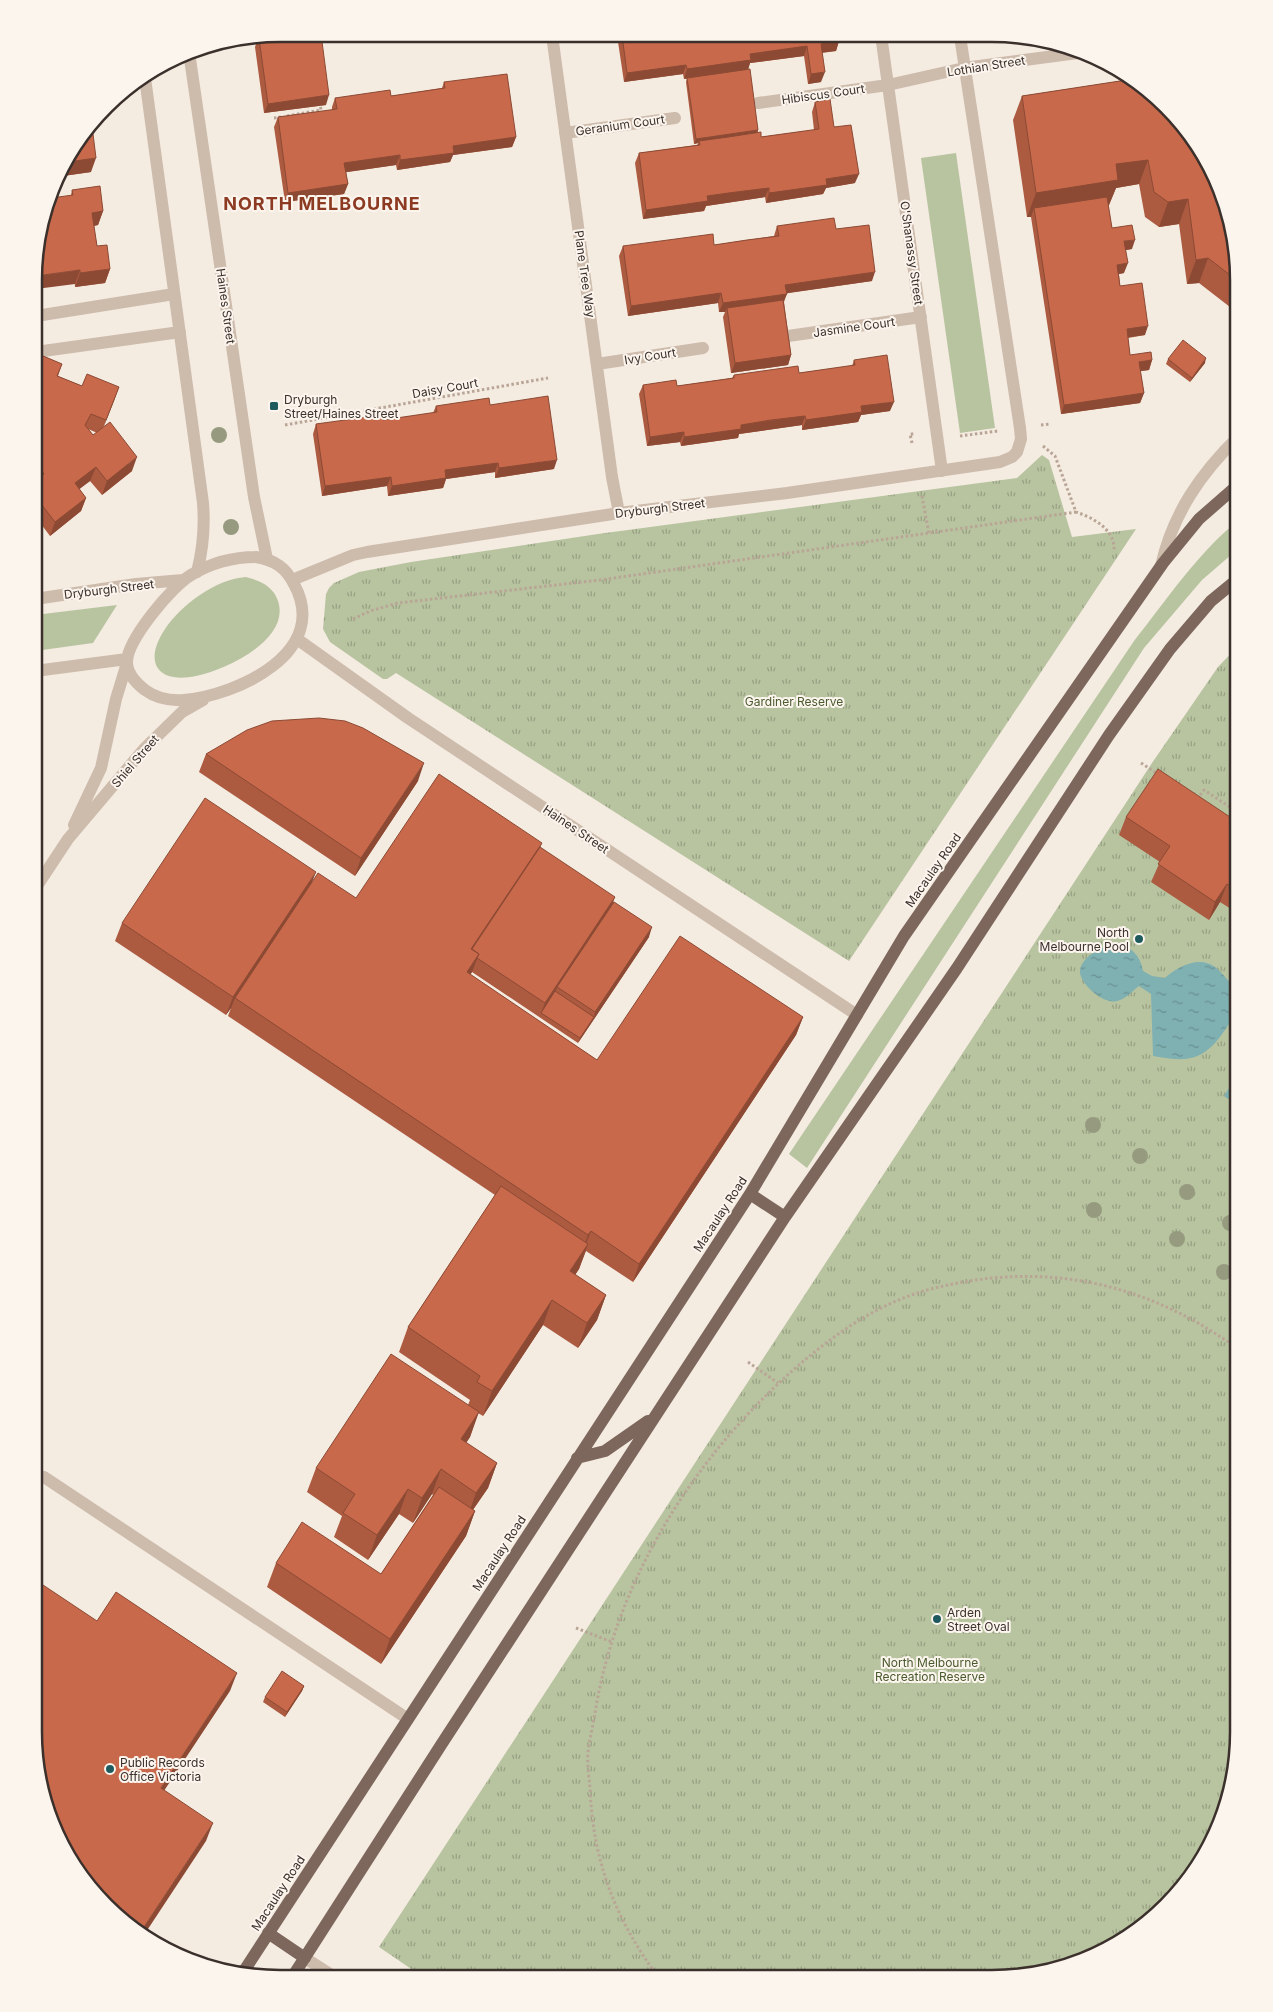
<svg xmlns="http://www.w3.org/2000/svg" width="1273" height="2012" font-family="Inter,sans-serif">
	<defs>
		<pattern id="park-tufts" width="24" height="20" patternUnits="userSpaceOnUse" patternTransform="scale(1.25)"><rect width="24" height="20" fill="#b8c4a0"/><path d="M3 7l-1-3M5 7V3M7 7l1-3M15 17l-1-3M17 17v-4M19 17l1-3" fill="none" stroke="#97a083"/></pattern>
		<pattern id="water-ripples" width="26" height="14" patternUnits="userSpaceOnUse" patternTransform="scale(1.25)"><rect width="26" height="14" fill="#7fb0b2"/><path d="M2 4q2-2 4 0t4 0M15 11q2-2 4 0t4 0" fill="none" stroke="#699091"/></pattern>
	</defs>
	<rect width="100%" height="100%" fill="#f4ebe1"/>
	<path fill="#b8c4a0" d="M956 153 995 428 960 433 921 158Z
		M1239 520V548L1202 580 1144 648 807 1168 789 1154 1134 641C1165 602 1199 551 1239 520Z
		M246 577C261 581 273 586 278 601 291 640 225 670 196 676 157 684 143 662 165 629 181 605 216 579 246 577Z
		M117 605 93 643 35 651V615Z"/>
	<path fill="url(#park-tufts)" d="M1042 455 1049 460 1072 537 1136 529 849 961 396 673 387 679H383L330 642 323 629 326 594 329 588 334 583 359 572 411 562 598 534 1017 478Z
		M1239 645V1748L1226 1811 1189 1882 1143 1927 1087 1959 993 1978 423 1977 379 1947 1152 763 1218 667Z"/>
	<path fill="url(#water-ripples)" d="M1113 944C1130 945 1140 954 1143 971L1152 976 1165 978C1177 967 1199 955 1215 967 1223 973 1231 985 1239 993V1029L1229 1024C1207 1058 1194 1064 1153 1056L1151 994 1139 986C1132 991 1126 999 1117 1001 1105 1005 1082 986 1080 973 1079 958 1101 947 1113 944Z
		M1239 1072V1106L1224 1096Z"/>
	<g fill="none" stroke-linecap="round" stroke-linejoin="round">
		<path stroke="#b9a596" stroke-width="3" stroke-dasharray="2.5 2.5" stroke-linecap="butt" d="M287 116 321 110 320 104
			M274 118 281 117
			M285 425 548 378
			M1041 425 1051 424
			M960 436 998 431
			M912 443 910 434H914
			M1043 446 1055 456 1076 512C1094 518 1116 530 1114 552
			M922 496 929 534
			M353 619 370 611 398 603 600 580 1076 512
			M1141 763 1158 774
			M1197 799 1204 790 1239 813
			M748 1362 778 1383
			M576 1628 612 1642
			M658 1977C615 1918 593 1862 590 1788 589 1777 587 1765 588 1753 589 1740 593 1726 595 1713 617 1575 700 1448 806 1359 842 1329 881 1303 927 1290 1017 1266 1103 1273 1187 1317 1203 1325 1217 1335 1232 1344L1239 1350"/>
		<path stroke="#cdbbac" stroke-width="12" d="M552 35 612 477 619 513
			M881 35 942 471
			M189 52 254 497 267 559
			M145 78 203 503C205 528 203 549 197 572
			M758 103 888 85 964 68 1085 52
			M565 133 675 118
			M36 316 174 294
			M788 336 921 317
			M36 352 180 332
			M597 364 703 348
			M256 557C275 560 286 568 294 584 331 652 238 695 184 700 170 701 156 698 145 690 136 683 127 674 127 662 127 640 172 586 191 575 211 563 234 557 256 557Z
			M1161 566C1173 513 1201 473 1239 436
			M292 580 353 555 367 552 619 513 787 493 1000 462 1012 457 1017 452 1021 439 1020 428 960 36
			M35 599 136 584 183 580
			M297 639 408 718 857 1015
			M35 671 127 659
			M74 825 101 768 116 699 127 663
			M35 889 68 839 144 749 182 712 203 700
			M44 1477 408 1719
			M305 1958 333 1976"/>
		<path stroke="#7d675c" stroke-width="12" d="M750 1194 785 1217
			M577 1458 605 1451 648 1421
			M268 1933 305 1958
			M242 1974 750 1194 904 936 1163 563 1199 519 1239 484
			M293 1976 441 1745 785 1217 957 968 1109 735 1170 649 1211 601 1239 578"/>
	</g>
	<g fill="#969b7f">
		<circle cx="219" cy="435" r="8"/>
		<circle cx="231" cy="527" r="8"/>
		<circle cx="1093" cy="1125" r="8"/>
		<circle cx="1140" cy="1156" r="8"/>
		<circle cx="1187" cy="1192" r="8"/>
		<circle cx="1094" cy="1210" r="8"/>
		<circle cx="1230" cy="1223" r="8"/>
		<circle cx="1177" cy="1239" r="8"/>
		<circle cx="1224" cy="1272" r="8"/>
	</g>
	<path fill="#ac5a40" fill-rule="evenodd" d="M280 34 325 37 321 38 326 105 264 113 255 47 258 38Z
		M617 35H838L839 41 836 51 822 53 821 82 808 84 804 56 750 63 748 69 758 130 757 133 761 137 814 130 812 112 815 102 834 127 855 183 826 188 823 194 766 203 765 197 733 202 706 206 704 211 643 219 635 163 639 153 697 145 698 143 694 144 686 82 687 78 684 79 683 74 624 82Z
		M1133 79 1239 280V314L1199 283 1187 284 1179 224 1159 227 1145 217 1139 184 1116 188 1109 205H1108L1112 228 1132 249 1125 250 1124 273 1119 274 1120 286 1145 335 1128 338 1130 355 1152 360 1149 370 1140 371 1144 393 1140 403 1061 414 1031 217H1027L1013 120 1022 96Z
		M444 82 516 137 512 147 453 155 450 162 397 170 396 165 346 172 348 184 344 194 285 202 274 127 278 117 332 110V107L335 98 391 96 442 88Z
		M87 135 91 172 63 176V172L59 171Z
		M72 190 103 211 98 225 94 226 97 246 110 269 105 283 75 287 71 195Z
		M777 226 836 229 872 281 787 293 784 302 791 355 788 365 731 373 723 317 725 312H719L718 303 628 316 619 256 623 246 714 245 774 236Z
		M36 353 62 364 58 376 82 386 119 387 103 428 132 471 102 495 90 481 79 489 86 498 81 511 50 536 35 516ZM88 429 95 432 97 433 93 435Z
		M1168 359 1205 363 1190 382 1166 364Z
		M854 360 890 411 861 415 858 422 802 430V425L739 434 738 438 681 446 680 442 647 446 639 394 643 385 677 386 732 378 734 375 799 373 852 366Z
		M490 405 554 469 495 478V472L446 479 443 488 388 496 387 486 322 496 313 434 316 424 383 420 433 413 436 406Z
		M206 754 418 781 355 876 199 772Z
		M1126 817 1239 823V914L1220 902 1209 920 1151 882 1160 862 1119 835Z
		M540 847 614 902 649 937 578 1043 472 972 470 975 597 1060 803 1017 796 1035 633 1282 586 1251 579 1269 575 1275 606 1295 597 1320 578 1348 543 1325 483 1416 478 1413 470 1437 466 1443 497 1463 488 1488 473 1510 475 1511 466 1536 381 1664 267 1587 276 1563 381 1574 433 1495 432 1494 413 1523 399 1514 368 1560 334 1537 342 1516 307 1492 316 1468 468 1405 470 1400 399 1352 408 1327 495 1195 228 1016 231 1008 226 1015 115 941 122 923 313 881 356 898Z
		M304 1686 302 1691 285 1717 263 1702 265 1697Z"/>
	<path fill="#8c4a34" d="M318 34H327L325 37 317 38Z
		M839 41 836 51 817 53 821 44Z
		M807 46 804 56 750 63 748 70 684 79 687 69 750 54Z
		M686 65 683 74 624 82 627 73Z
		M825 72 821 82 808 84 811 74Z
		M329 95 326 105 264 113 268 104Z
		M758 130 757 135 699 141 698 143 694 144 696 139Z
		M516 137 512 147 453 155 450 162 397 170 400 160 453 146Z
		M400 155 396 165 341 173 344 163Z
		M96 158 91 172 63 176 68 162Z
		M1148 160 1139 184 1116 188 1109 205 1036 216 1034 208 1031 217H1027L1036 193 1116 164Z
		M66 161 63 172 59 173V171Z
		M859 174 855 183 826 188 823 194 766 203 769 193 826 179Z
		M348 184 344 194 285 202 288 193Z
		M769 188 765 197 706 206 704 211 643 219 646 210 707 196Z
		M1188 199 1179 224 1159 227 1168 202Z
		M103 211 98 225 87 227 92 213Z
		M1135 240 1132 249 1121 251 1124 241Z
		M1208 258 1199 283 1187 284 1196 260Z
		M1128 263 1124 273 1114 275 1117 265Z
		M110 269 105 283 75 287 80 273Z
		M80 270 75 284 36 289V276Z
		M875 272 872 281 782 294 785 285Z
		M721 293 718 303 628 316 631 306Z
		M787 294 783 303 727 308 725 312H719L723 303Z
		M1148 326 1145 335 1123 338 1127 329Z
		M791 355 788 365 731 373 735 363Z
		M1206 358 1205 363 1190 382 1192 378Z
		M1152 360 1149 370 1135 372 1139 362Z
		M119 387 114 401 101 434 106 420Z
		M1144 393 1140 403 1061 414 1064 405Z
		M894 402 890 411 861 415 858 422 802 430 806 420 861 406Z
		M805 416 802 425 739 434 738 438 681 446 684 437 741 425Z
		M684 432 680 442 647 446 650 437Z
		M137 457 132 471 102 495 107 481Z
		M557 460 554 469 495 478 499 468Z
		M498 463 495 472 446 479 443 488 388 496 392 486 445 470Z
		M96 467 90 481 69 497 75 483Z
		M391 477 387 486 322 496 325 486Z
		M86 498 81 511 50 536 55 522Z
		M424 763 418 781 355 876 361 858Z
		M542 843 535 861 473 955 471 949Z
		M316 872 309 890 235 998 231 1008 226 1015 233 997Z
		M1227 884 1220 902 1209 920 1215 902Z
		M615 897 610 911 557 987 554 996 541 1013 545 1003Z
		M652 927 649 937 578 1043 580 1038 594 1017 595 1012Z
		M479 954 472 972 460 990 467 972Z
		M803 1017 796 1035 633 1282 639 1264Z
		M591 1231 584 1249 582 1253 588 1235Z
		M588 1244 579 1269 561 1296 570 1271Z
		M606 1295 597 1320 578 1348 587 1323Z
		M552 1300 543 1325 483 1416 492 1391Z
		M479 1412 470 1437 452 1464 461 1439Z
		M497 1463 488 1488 467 1518 476 1493Z
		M441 1469 432 1494 413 1523 422 1498Z
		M408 1489 399 1514 368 1560 377 1535Z
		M475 1511 466 1536 381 1664 390 1639Z
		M237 1673 230 1691 154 1806 161 1788Z
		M304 1686 302 1691 285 1717 287 1712Z
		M213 1823 206 1841 144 1935 140 1933Z"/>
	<path fill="#c8694b" stroke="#8c4a34" d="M280 34H321L329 95 268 104 259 38Z
		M622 35H838L839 41 821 44 825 72 811 74 807 46 750 54 751 60 687 69 686 65 627 73Z
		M750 69 758 130 696 139 687 78Z
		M507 74 516 137 453 146 454 153 400 160V155L344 163 348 184 288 193 278 117 337 109 335 98 390 90 391 96 445 88 444 82Z
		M1133 79 1143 84 1188 130 1220 186 1239 282 1208 258 1196 260 1188 199 1168 202 1154 192 1148 160 1116 164 1118 180 1036 193 1022 96Z
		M830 99 834 127 851 125 859 174 826 179 827 185 769 193V188L736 192 707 196 708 201 646 210 639 153 700 145 699 141 728 137 761 132V137L819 129 815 102Z
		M93 134 96 158 68 162V160L87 135Z
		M100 186 103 211 92 213 97 246 107 245 110 269 80 273V270L36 276V248L51 198 73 195 72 190Z
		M1107 197 1112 228 1132 225 1135 240 1124 241 1128 263 1117 265 1120 286 1142 283 1148 326 1127 329 1130 355 1151 352 1152 360 1139 362 1144 393 1064 405 1034 208Z
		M834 218 836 229 869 225 875 272 785 285 787 294 723 303 721 293 631 306 623 246 713 234 714 245 747 240 779 236 777 226Z
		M783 300 791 355 735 363 727 308Z
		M1183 340 1206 358 1192 378 1168 359Z
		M36 353 62 364 57 376 82 386 87 374 119 387 106 420 91 414 85 425 93 435 110 422 137 457 107 481 96 467 75 483 86 498 55 522 35 496 36 481 44 474 37 464H36Z
		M887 355 894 402 861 406 862 412 806 420 805 416 771 420 741 425V429L684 437V432L650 437 643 385 676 380 677 386 734 378V375L798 366 799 373 855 365 854 360Z
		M548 396 557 460 499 468 498 463 445 470 446 478 392 486 391 477 325 486 316 424 382 415 383 420 437 412 436 406 489 398 490 405Z
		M319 718 345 721 363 728 424 763 361 858 206 754 247 730 272 721Z
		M1158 769 1239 823V892L1227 884 1215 902 1158 864 1170 846 1126 817Z
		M439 774 542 843 471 949 479 954 467 972 597 1060 680 936 803 1017 639 1264 591 1231 588 1235 235 998 318 873 356 898Z
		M205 798 316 872 233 997 122 923Z
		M540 847 615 897 545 1003 477 958 479 954 472 949Z
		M614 902 652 927 595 1012 557 987Z
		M555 991 594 1017 580 1038 541 1013Z
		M501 1186 588 1244 570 1271 606 1295 587 1323 552 1300 492 1391 477 1382 480 1376 408 1327Z
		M391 1354 479 1412 461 1439 497 1463 476 1493 441 1469 422 1498 408 1489 377 1535 343 1513 355 1494 316 1468Z
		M439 1487 475 1511 390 1639 276 1563 302 1522 381 1574Z
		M34 1579 97 1621 116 1592 237 1673 161 1788 213 1823 140 1933 130 1928 85 1882 53 1826 34 1732Z
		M282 1671 304 1686 287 1712 265 1697Z"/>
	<g fill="#1f5a5e" stroke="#fbf5ee" stroke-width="2">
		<rect x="269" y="401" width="10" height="10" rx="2.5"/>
		<circle cx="1139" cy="939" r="5"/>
		<circle cx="937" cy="1619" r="5"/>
		<circle cx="110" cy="1769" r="5"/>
	</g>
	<g text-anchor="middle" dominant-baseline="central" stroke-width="4" stroke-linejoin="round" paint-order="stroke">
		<g font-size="12" fill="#3b302b" stroke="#fbf5ee">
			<text transform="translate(986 66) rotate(-9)">Lothian Street</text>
			<text transform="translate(823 94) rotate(-8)">Hibiscus Court</text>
			<text transform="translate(620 125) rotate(-8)">Geranium Court</text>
			<text transform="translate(912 253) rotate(82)">O'Shanassy Street</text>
			<text transform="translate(585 274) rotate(82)">Plane Tree Way</text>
			<text transform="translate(226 306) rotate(82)">Haines Street</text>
			<text transform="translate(854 327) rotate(-8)">Jasmine Court</text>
			<text transform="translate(650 356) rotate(-9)">Ivy Court</text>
			<text transform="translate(445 388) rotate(-10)">Daisy Court</text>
			<text transform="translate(660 508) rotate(-7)">Dryburgh Street</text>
			<text transform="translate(109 589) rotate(-7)">Dryburgh Street</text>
			<text transform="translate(135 761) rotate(-49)">Shiel Street</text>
			<text transform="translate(576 829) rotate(34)">Haines Street</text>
			<text transform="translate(933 870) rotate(-55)">Macaulay Road</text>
			<text transform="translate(720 1214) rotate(-57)">Macaulay Road</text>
			<text transform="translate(499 1553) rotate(-57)">Macaulay Road</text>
			<text transform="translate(278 1893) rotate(-57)">Macaulay Road</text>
		</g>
		<g font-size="12" fill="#3b302b" stroke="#fbf5ee" text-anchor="start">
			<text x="284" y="399">Dryburgh<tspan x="284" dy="14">Street/Haines Street</tspan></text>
			<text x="1129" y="932" text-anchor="end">North<tspan x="1129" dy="14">Melbourne Pool</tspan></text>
			<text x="947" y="1612">Arden<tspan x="947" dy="14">Street Oval</tspan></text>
			<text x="120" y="1762">Public Records<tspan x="120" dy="14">Office Victoria</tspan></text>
		</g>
		<g font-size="12" fill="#4a5a2e" stroke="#fbf5ee">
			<text x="794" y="701">Gardiner Reserve</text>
			<text x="930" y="1662">North Melbourne<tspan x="930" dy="14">Recreation Reserve</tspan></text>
		</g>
		<g font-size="18" font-weight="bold" letter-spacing="1" fill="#8c3b22" stroke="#fbf5ee">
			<text x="322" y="203">NORTH MELBOURNE</text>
		</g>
	</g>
	<path d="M0 0H1273V2012H0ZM280 42H992A238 238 0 0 1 1230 280V1732A238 238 0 0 1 992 1970H280A238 238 0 0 1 42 1732V280A238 238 0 0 1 280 42Z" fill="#fbf5ee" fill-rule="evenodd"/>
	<path fill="none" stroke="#3b302b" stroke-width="2.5" d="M280 42H992A238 238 0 0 1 1230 280V1732A238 238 0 0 1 992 1970H280A238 238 0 0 1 42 1732V280A238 238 0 0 1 280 42Z"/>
</svg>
